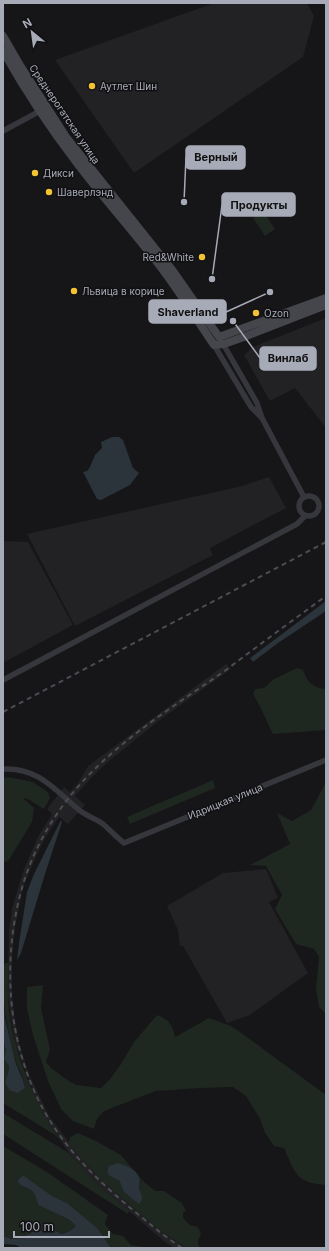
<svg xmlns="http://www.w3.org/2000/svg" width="329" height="1251" font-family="Inter,sans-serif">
	<rect width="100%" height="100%" fill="#161517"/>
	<path fill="#222124" d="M214 3H307L314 16 303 57 134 173 55 60Z
		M326 318V428L295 388 270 401 244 355 253 347Z
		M269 477 286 508 210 548 213 555 75 626 27 534 242 486Z
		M3 541 28 542 73 625 3 663Z
		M226 664 231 669 161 719 109 761 91 778 75 796 85 805 68 824 59 817 44 840 31 868 23 887 15 928 12 959V996L15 1020 19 1043 29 1074 49 1116 69 1142 98 1177 155 1227 187 1248H174L165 1242 97 1184 84 1170 69 1153 50 1125 37 1101 16 1045 11 1019 8 997 9 931 12 908 24 869 38 837 52 814 47 809 64 787 70 792 78 783 88 766Z
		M266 869 278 898 269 902 308 973 250 1015 227 1023 183 946H180L178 930 167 906 223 873Z"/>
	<path fill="#1f2721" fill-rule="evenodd" d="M263 211 275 229 265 236 253 218Z
		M297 668 303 670C308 682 312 688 326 689V730L273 734C266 720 261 707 253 694L255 689 264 688 274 679Z
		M8 777 33 782 48 792 50 798 44 809C36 805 31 799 23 798L34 808 32 822 9 860 3 863V778Z
		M213 780 215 788 130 824 127 817Z
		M326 782V1014L319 1007 316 989 319 957 314 949 296 944 275 909 282 895 266 866 250 865 290 844 277 813 292 821 311 810Z
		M9 962C9 973 7 985 8 996 9 1043 34 1102 60 1140L55 1135 3 1103V1043H4L9 1065 8 1074 18 1093 25 1088C24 1083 23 1078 21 1073 19 1069 17 1066 16 1062 7 1030 0 997 4 964Z
		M43 985 41 1008 50 1049 46 1062 51 1068 70 1082 77 1085 101 1088 111 1078 121 1064 134 1042 157 1015C170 1020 172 1024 175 1037L209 1018 231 1026 240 1032 326 1095V1185C296 1183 295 1173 284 1148L274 1146 265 1133 260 1119 246 1096 233 1087 201 1088 156 1091 104 1111 97 1119 94 1129 73 1121 61 1109 48 1081 33 1035 27 1009V987Z
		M3 1113 69 1153 97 1184 129 1211 128 1214 3 1134Z
		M78 1133 96 1141 121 1155 143 1181 155 1191H164L182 1203 186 1211 183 1213V1218L190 1225 198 1227 201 1234 198 1241 199 1248H187L155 1227 98 1177 69 1143 70 1137ZM119 1180 141 1181 139 1189 125 1192Z
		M3 1146 47 1172 108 1215 105 1224 113 1234 123 1236 131 1245 149 1248H111L96 1228 67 1203 52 1196 23 1175 17 1181C24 1191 24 1185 31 1190 35 1193 37 1200 38 1205L70 1220 77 1226 70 1231 62 1234 54 1230 46 1232 37 1230 21 1238 12 1239 3 1236Z"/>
	<path fill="#2b333b" d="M112 437H119L123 440 133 468 139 473 130 485 101 500 97 499 83 472 87 471 90 467 95 455 102 448 101 442Z
		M326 601V611L278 643 253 662 250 658Z
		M61 820 62 822 45 874 21 953 17 960 19 943 27 892 34 874Z
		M3 997 5 1019 16 1064 23 1080 25 1088 18 1093 9 1090 5 1082 8 1074 9 1066 4 1059 6 1051 3 1040Z
		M118 1163C132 1168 143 1172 139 1189 142 1195 144 1199 139 1204L124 1192 119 1180C111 1177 105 1175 109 1166Z
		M23 1175 52 1196 67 1203 97 1228 111 1248H21L16 1245 3 1244V1236L12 1239 21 1238 37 1230 46 1232 54 1230 62 1234 70 1231 76 1226 70 1220 38 1205C37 1200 35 1193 31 1190 23 1185 24 1190 17 1181Z"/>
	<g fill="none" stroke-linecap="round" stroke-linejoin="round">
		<path stroke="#36373c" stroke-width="5.5" d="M3 131 40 111
			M222 342 257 403 262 418 304 497
			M215 343 214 345 251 407 262 418
			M299 506a10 10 0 1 1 20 0a10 10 0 1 1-20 0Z
			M3 680 297 524 305 516
			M3 769C38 767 55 790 79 810 87 816 96 819 103 824 110 830 116 837 124 843L326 760"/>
		<path stroke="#44464c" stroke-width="8" d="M3 36 21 67 66 137 173 271 219 337 326 298
			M3 51C25 90 49 127 77 163 104 199 135 233 163 270 181 294 197 320 214 345L224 344 241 338 326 305"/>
		<path stroke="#4b4d53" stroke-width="2" stroke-dasharray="5 4" stroke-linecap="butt" d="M3 712 326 542
			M182 1248C165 1237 150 1224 134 1211 104 1186 73 1157 52 1124 8 1056 0 965 22 888 31 856 47 826 67 800 109 746 170 709 226 670 259 645 293 620 326 596"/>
	</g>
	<g fill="#f2c332" stroke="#111012" stroke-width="1.5">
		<circle cx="92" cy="86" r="4"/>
		<circle cx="35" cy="173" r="4"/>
		<circle cx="49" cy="192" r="4"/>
		<circle cx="202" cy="257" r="4"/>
		<circle cx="74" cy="291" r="4"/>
		<circle cx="256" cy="313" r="4"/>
	</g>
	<g text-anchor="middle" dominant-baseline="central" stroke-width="3" stroke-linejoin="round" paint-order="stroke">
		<g font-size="10" fill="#a7abb7" stroke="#111012" text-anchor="start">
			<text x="100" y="86">Аутлет Шин</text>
			<text x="43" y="173">Дикси</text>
			<text x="57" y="192">Шаверлэнд</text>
			<text x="194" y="257" text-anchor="end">Red&amp;White</text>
			<text x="82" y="291">Львица в корице</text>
			<text x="264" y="313">Ozon</text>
		</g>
		<g font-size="10" fill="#a7abb7" stroke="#111012">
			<text transform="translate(65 114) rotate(56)">Среднерогатская улица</text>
			<text transform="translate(225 801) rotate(-22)">Идрицкая улица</text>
		</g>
	</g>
	<path fill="none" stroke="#a7abb7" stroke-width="1.5" d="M184 202L186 157M212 279L222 205M270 292L226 312M233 321L260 358"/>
	<g fill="#a7abb7" stroke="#111012" stroke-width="1.5">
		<circle cx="184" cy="202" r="4"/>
		<circle cx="212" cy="279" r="4"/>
		<circle cx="270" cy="292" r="4"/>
		<circle cx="233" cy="321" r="4"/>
	</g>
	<g fill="#a7abb7" stroke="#a7abb7" stroke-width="1.5">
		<rect x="186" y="146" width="59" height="23" rx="4"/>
		<rect x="222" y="193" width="73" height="23" rx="4"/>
		<rect x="149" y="300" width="77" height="23" rx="4"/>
		<rect x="260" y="347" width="56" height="23" rx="4"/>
	</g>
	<g font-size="11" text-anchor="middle" font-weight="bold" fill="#111">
		<text x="216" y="161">Верный</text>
		<text x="259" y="209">Продукты</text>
		<text x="188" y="316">Shaverland</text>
		<text x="288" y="362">Винлаб</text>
	</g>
	<rect width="329" height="1251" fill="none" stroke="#a7abb7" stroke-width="8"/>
	<g transform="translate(32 32) rotate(331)" stroke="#111012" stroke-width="3" paint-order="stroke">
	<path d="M0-3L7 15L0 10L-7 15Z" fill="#a7abb7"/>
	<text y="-6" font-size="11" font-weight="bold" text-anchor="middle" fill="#a7abb7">N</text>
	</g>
	<path d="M14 1231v6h95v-6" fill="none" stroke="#a7abb7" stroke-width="2"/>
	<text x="20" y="1231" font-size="12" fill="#a7abb7" stroke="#111012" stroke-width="3" paint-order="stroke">100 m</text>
</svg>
